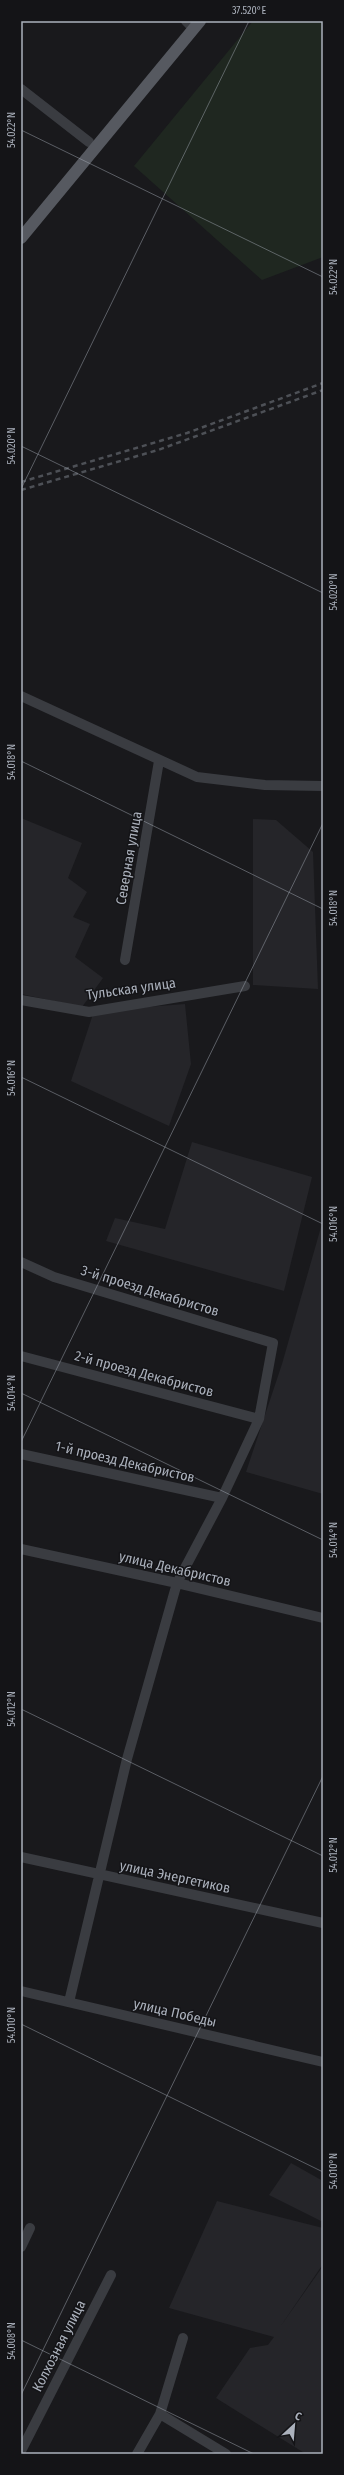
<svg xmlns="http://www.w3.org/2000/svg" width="344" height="2475" font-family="'Fira Sans Condensed',sans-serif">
	<rect width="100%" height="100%" fill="#19191c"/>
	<path fill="#252529" d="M21 818 82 843 68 878 87 892 73 917 90 924 75 957 103 978 82 1007 21 994Z
		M253 819 276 820 313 852 318 989 253 985Z
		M185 1004 191 1064 169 1126 71 1081 94 1011Z
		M192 1142 312 1177 284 1291 106 1241 115 1218 165 1229Z
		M323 1220V1494L246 1472 282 1364Z
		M291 2163 323 2181V2222L269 2195Z
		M217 2201 323 2228V2264L280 2327 323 2266V2454H306L216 2398 250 2348 268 2345 274 2337 169 2308Z"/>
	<path fill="#1f2720" d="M253 21H323V257L262 280 134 166Z"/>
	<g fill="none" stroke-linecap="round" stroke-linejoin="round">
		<path stroke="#3a3c41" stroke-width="10" d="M186 21 190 25
			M21 89 89 142
			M21 696 197 777 265 785 323 786
			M125 960 159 761
			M21 1000 89 1012 245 986
			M21 1262 54 1277 273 1343 259 1419 222 1498 177 1583 127 1759 69 2002
			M21 1356 259 1419
			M21 1454 222 1498
			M21 1549 177 1583 323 1618
			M21 1857 323 1923
			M21 1991 323 2062
			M21 2247 30 2228
			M160 2414 226 2454
			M21 2451 111 2275
			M137 2454 160 2414 183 2338"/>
		<path stroke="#565960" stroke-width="12" d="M21 238 200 21"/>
		<path stroke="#4d5056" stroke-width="2.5" stroke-dasharray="5 4" stroke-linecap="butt" d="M21 482 187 433 323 383
			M21 490 158 450 323 390"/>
	</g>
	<path fill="none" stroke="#abb1bc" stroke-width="1" stroke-opacity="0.45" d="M21 130 323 277M21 446 323 593M21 489 249 21M21 761 323 909M21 1077 323 1224M21 1393 323 1540M21 1442 323 823M21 1709 323 1856M21 2024 323 2172M21 2340 254 2454M21 2395 323 1776"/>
	<g text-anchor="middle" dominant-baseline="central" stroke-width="3" stroke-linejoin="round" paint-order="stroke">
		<g font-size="14" fill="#abb1bc" stroke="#141417">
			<text transform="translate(129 858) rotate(-80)">Северная улица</text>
			<text transform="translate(131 989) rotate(-8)">Тульская улица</text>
			<text transform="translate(150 1291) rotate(17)">3-й проезд Декабристов</text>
			<text transform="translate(144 1374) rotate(15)">2-й проезд Декабристов</text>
			<text transform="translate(125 1462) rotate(13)">1-й проезд Декабристов</text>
			<text transform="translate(175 1569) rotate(13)">улица Декабристов</text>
			<text transform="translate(175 1877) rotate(12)">улица Энергетиков</text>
			<text transform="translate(175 2013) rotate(13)">улица Победы</text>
			<text transform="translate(59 2346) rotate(-63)">Колхозная улица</text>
		</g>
	</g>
	<rect width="344" height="2475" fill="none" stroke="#141417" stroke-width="44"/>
	<g transform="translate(294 2425) rotate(26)" stroke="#141417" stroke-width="3" paint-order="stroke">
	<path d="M0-3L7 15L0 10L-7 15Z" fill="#abb1bc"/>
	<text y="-6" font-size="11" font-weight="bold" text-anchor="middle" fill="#abb1bc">С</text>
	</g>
	<rect x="22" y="22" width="300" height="2431" fill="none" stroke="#abb1bc" stroke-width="1.5"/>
	<g font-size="10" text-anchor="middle" fill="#abb1bc">
		<text x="249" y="14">37.520°E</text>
		<text transform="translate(11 130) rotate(-90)" y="4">54.022°N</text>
		<text transform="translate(333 277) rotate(-90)" y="4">54.022°N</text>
		<text transform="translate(11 446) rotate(-90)" y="4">54.020°N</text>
		<text transform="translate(333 592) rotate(-90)" y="4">54.020°N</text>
		<text transform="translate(11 762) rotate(-90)" y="4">54.018°N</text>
		<text transform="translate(333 908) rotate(-90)" y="4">54.018°N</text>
		<text transform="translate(11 1078) rotate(-90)" y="4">54.016°N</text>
		<text transform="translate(333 1224) rotate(-90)" y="4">54.016°N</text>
		<text transform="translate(11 1393) rotate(-90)" y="4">54.014°N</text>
		<text transform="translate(333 1540) rotate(-90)" y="4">54.014°N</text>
		<text transform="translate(11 1709) rotate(-90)" y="4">54.012°N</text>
		<text transform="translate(333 1855) rotate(-90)" y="4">54.012°N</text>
		<text transform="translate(11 2025) rotate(-90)" y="4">54.010°N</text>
		<text transform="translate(333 2171) rotate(-90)" y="4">54.010°N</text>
		<text transform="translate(11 2341) rotate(-90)" y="4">54.008°N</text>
	</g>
</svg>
